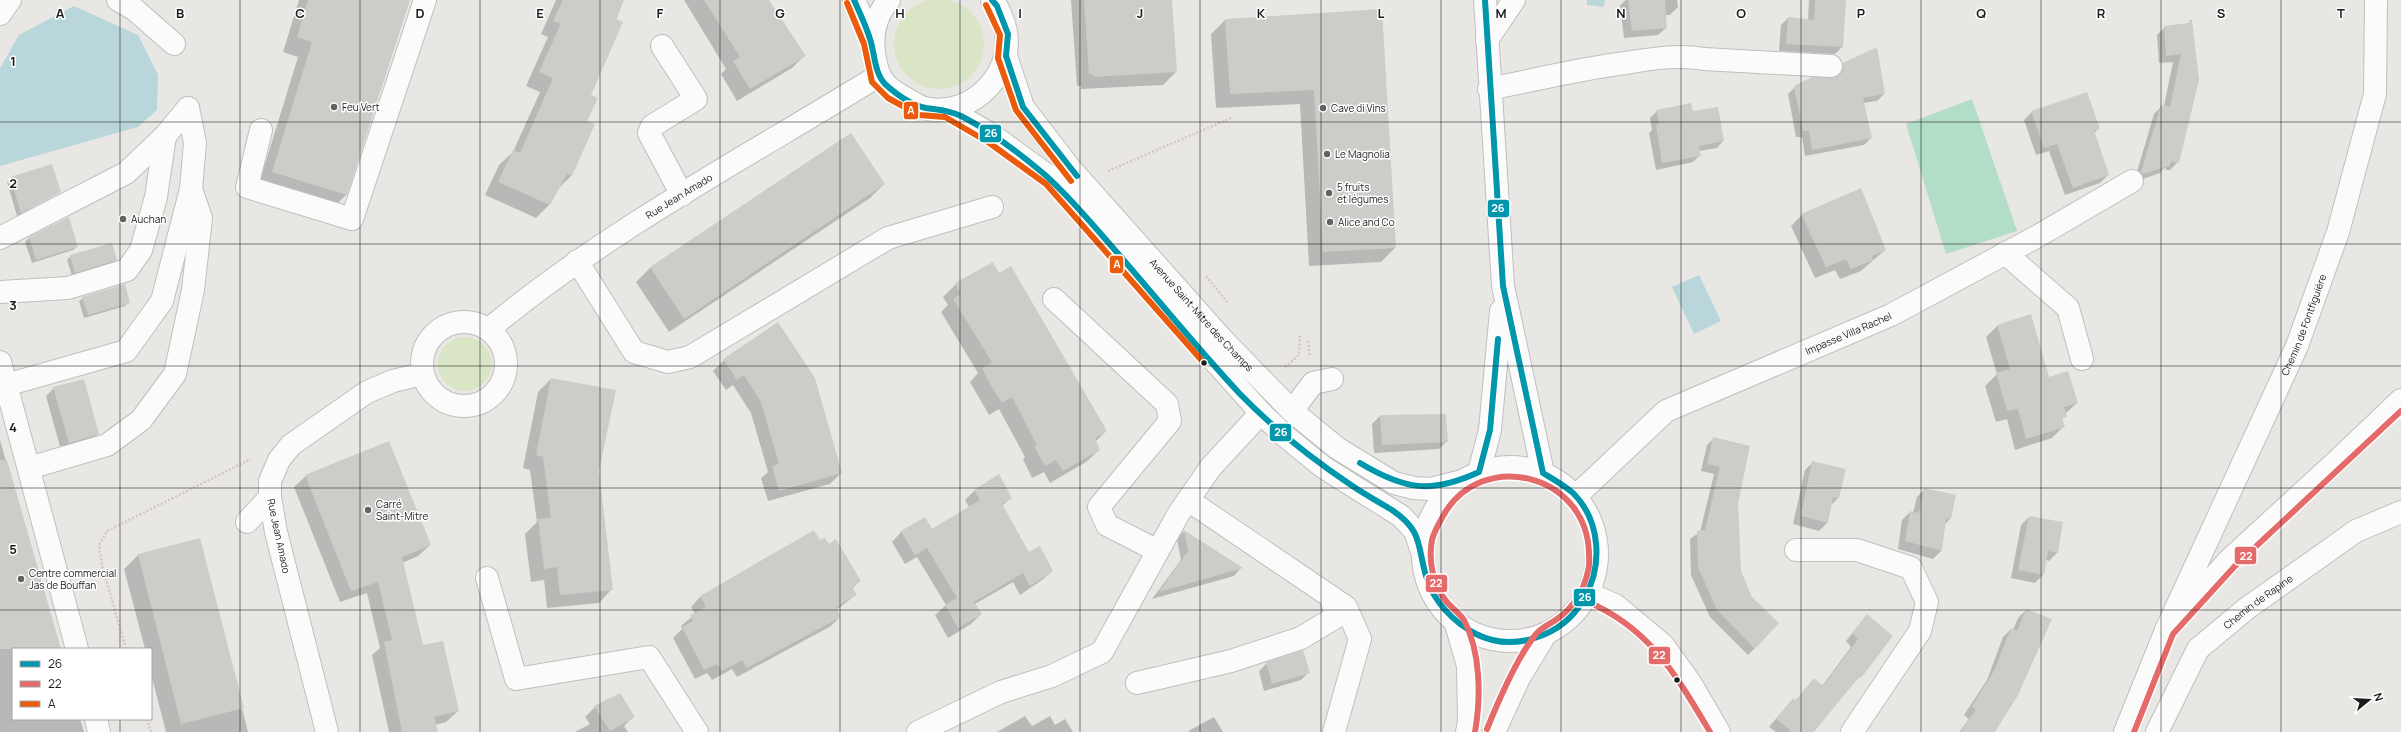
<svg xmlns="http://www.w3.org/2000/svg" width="2401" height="732" font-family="Manrope,sans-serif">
	<rect width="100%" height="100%" fill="#e9e7e4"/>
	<path fill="#d9e5c5" d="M894 44a45 45 0 1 1 90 0a45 45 0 1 1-90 0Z
		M438 364a27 27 0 1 1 54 0a27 27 0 1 1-54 0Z"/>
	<path fill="#b2ddc6" d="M1972 99 2017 231 1946 254 1906 124Z"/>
	<path fill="#b9d7da" d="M1587 0H1605L1604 7 1587 5Z
		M74 6 138 35 158 75 157 110 138 127 0 166V68L19 35Z
		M1699 275 1721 321 1694 334 1672 287Z"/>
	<path fill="#0003" d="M299 0H408L346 195 331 209 258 187 298 57 283 52Z
		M556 0H623L590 95 586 121 571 176 558 189 550 204 536 218 485 195 499 165 513 152 540 92 526 86 548 37 541 34Z
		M684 0H768L804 56 792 68 737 101 721 74 726 69Z
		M1071 0H1171L1176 72 1163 85 1081 89V86H1077Z
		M1626 0H1677L1678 7 1670 15H1665L1666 28 1658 35 1624 38 1620 5Z
		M1809 0H1845L1842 47 1835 54 1779 51 1781 25 1788 18 1808 20Z
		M1381 10 1395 248 1381 262 1309 266 1300 104 1216 108 1211 34 1225 20Z
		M2190 21 2178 162 2170 170H2166L2165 167 2160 173 2134 182 2154 114 2162 106H2164L2173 62 2159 63 2157 35 2165 27 2187 24Z
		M1843 64 1884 94 1877 101 1863 103 1871 138 1864 145 1805 156 1802 137H1796L1788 94 1795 87 1835 78 1836 71Z
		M1657 111 1692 112 1723 141 1717 148 1699 151 1700 155 1693 162 1656 170 1649 133 1652 130 1650 118Z
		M2032 112 2099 128 2094 133 2108 175 2100 183 2065 195 2049 151 2036 155 2024 120Z
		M850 134 884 184 870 198 669 332 636 282 650 268Z
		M11 178 60 192 17 216 7 182Z
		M1802 215 1885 250 1861 271 1840 279 1835 270 1815 278 1791 226Z
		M29 238 77 246 73 250 32 263 25 242Z
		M71 256 116 260 112 263 72 276 67 260Z
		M993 264 1106 431 1095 442 1099 450 1086 462 1050 483 1044 472 1032 478 1023 459 1025 457 999 409 989 415 970 382 978 373 941 312 948 305 943 297 956 284Z
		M83 298 129 302 125 306 84 318 79 301Z
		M778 324 841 473 830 484 768 501 761 478 768 472 751 413 733 385 726 390 713 371 724 360Z
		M1998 325 2049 378 2077 403 2065 414 2062 420 2064 426 2052 438 2015 450 2007 419 1996 422 1985 386 1997 374 1986 337Z
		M551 379 598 471 612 589 599 603 547 608 544 580 531 582 525 534 537 522 530 470 523 468 538 392Z
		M54 388 98 434 90 442 61 450 46 396Z
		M1380 416 1447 441 1439 449 1374 453 1372 424Z
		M1714 438 1737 504 1740 571 1755 648 1748 655 1710 617 1691 575 1690 539 1700 532 1714 474 1701 471 1707 445Z
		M0 440 60 649H13V719H80L84 732H0Z
		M1813 462 1838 498 1831 505 1827 523 1819 531 1793 524 1805 470Z
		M306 476 430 545 418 556 402 563 423 646 458 711 446 722 435 725 437 732H389L372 655 380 648 367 593 340 602 294 487Z
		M1925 489 1950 519 1945 524 1941 551 1933 559 1898 549 1902 520 1910 512 1913 513 1917 497Z
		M975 490 1011 498 1002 506 1028 553 1052 571 1042 580 1020 595 1013 582 975 604 981 614 971 624 948 638 935 615 946 605 917 557 905 564 892 542 901 532 925 519 931 530 969 507 965 500Z
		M2029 517 2062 523 2057 553 2049 561 2046 560 2043 575 2035 583 2011 578 2021 525Z
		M1184 531 1241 568 1234 576 1152 599 1181 560 1177 539Z
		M199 540 248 732H166L151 674V649H145L124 569 138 555Z
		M820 542 859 581 852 589 856 595 836 610 840 617 831 626 737 677 732 669 712 680 707 673 695 679 673 638 682 629 681 626 695 614 691 607 700 597 773 554Z
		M2026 610 1993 732H1959L1969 719 1964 715 1987 680 2003 637 2011 629 2013 630 2018 618Z
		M1867 615 1860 677 1852 684 1813 732H1776L1769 727 1786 707 1793 699 1795 701 1814 679 1822 686 1851 647 1846 641Z
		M1267 663 1309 672 1301 680 1264 691 1259 671Z
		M595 707 633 717 624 726 628 732H575L590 724 585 717Z
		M1025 716 1032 726 1050 716 1055 725 1065 719 1073 732H997Z
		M1214 717 1223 732H1188L1190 730Z"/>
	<path fill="#ceccc9" d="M308 0H410L347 195 272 172 312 42 297 37Z
		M563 0H624L616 19 623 22 591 95 598 98 587 121 595 124 572 176 567 174 550 205 498 182 513 150 520 153 553 78 539 72 561 23 553 21Z
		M704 0H769L806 56 750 89 733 61 740 57Z
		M1084 0H1172L1177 72 1094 77 1093 74H1089Z
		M1628 0H1665L1667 28 1632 31Z
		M1815 0H1846L1843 47 1786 44 1788 17 1814 20Z
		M1382 9 1396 248 1323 252 1314 90 1230 94 1225 19Z
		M2189 20H2192L2199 80 2179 163 2173 162V159L2169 166 2143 174 2141 172 2161 105 2170 107 2181 54 2166 56 2164 26 2189 23Z
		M1877 47 1885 94 1863 98 1872 138 1812 150 1809 131H1803L1794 86 1812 77H1836L1842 72 1843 63Z
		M2087 92 2100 129 2094 130 2109 175 2073 188 2057 144 2044 148 2031 111Z
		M1691 103 1693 111 1718 107 1724 141 1699 146 1701 156 1662 163 1656 125 1659 124 1656 110Z
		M851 133 885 184 684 319 650 267Z
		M52 164 61 192 21 213 10 177Z
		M1861 188 1886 250 1872 256 1873 260 1851 269 1846 259 1826 267 1801 214Z
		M69 217 78 247 36 260 29 237Z
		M112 243 117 260 75 273 70 255Z
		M993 262 999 273 1011 266 1107 431 1095 438 1100 450 1063 471 1056 460 1045 466 1034 446 1037 445 1012 397 1002 403 990 384 982 368 992 362 953 299 961 294 955 283Z
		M125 284 130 303 88 315 82 297Z
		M2031 314 2049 377 2068 371 2078 403 2064 407 2067 417 2062 418 2065 427 2026 439 2018 409 2007 411 1996 373 2010 369 1997 325Z
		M778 322 815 378 842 473 779 491 772 466 779 464 761 402 744 375 737 380 723 359Z
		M551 378 616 390 599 471 613 590 560 595 557 567 544 569 538 519 551 518 543 457 536 455Z
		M84 379 99 434 69 443 53 387Z
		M1446 414 1448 442 1382 445 1380 415Z
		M1713 437 1750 446 1738 504 1741 571 1752 597 1779 623 1755 649 1717 610 1698 567 1697 531 1705 530 1720 467 1707 464Z
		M389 441 431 545 402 557 423 645 443 641 459 711 434 717 438 732H402L384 642 392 640 378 582 351 591 305 475Z
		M0 460H7L61 649H0Z
		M1812 461 1846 469 1839 498 1833 497 1828 523 1801 516Z
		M999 474 1012 498 1002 504 1029 552 1040 546 1053 571 1030 586 1023 573 974 602 982 614 958 628 945 605 957 598 927 548 915 555 901 531 925 517 932 529 980 500 974 490Z
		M1924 488 1956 495 1951 519H1946L1942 551 1905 541 1910 511 1919 513Z
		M2029 516 2063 522 2058 553 2048 551 2044 575 2018 570Z
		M814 530 820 540 825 538 829 544 836 539 861 581 852 587 857 595 836 607 841 617 747 668 742 660 722 671 717 664 704 670 682 627 693 621 690 615 706 607 700 596Z
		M1184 530 1243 568 1159 592 1188 551Z
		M200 538 244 708 181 724 138 554Z
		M2026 609 2052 619 2018 695 1995 732H1960L1976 710 1972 706 1994 671 2011 628 2017 631Z
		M1867 614 1893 636 1861 678 1859 677 1814 732H1788L1790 730 1776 719 1793 698 1795 701 1814 678 1823 686 1858 639 1852 633Z
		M1303 650 1310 673 1272 684 1266 662Z
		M620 693 635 717 610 731 594 706Z"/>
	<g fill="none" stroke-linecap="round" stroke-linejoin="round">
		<g stroke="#c0bfbe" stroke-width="24">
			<g id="minor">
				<path d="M118 0 134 9 174 44"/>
				<path d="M854 0 872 42"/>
				<path d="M889 0C874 17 871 38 875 59 879 81 886 87 905 98 911 101 918 106 924 108 973 120 1021 68 1003 21 1000 13 998 6 992 0"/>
				<path d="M1485 0 1503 286 1543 473"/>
				<path d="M0 14 10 0"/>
				<path d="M1487 40 1514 0"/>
				<path d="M662 46 696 99 652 126 649 133 682 195"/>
				<path id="s1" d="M1006 56 1023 107 1069 167 1223 340 1292 411 1337 448 1394 483 1414 488 1430 489 1463 481"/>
				<path d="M1489 89C1534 80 1579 69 1625 63 1651 59 1678 54 1704 59L1831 66"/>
				<path d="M947 109 992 135 1051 178 1261 413 1285 436 1323 467 1401 516 1415 531 1423 555"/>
				<path d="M261 130 247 187 352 219 425 0"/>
				<path d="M0 238 126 173 165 136 188 108"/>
				<path d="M2005 253 2068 308 2082 359"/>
				<path d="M577 261 634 352 668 362 690 357 888 238 992 207"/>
				<path d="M0 292 68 288 127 270 141 250 156 197 165 136"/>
				<path d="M1054 299 1167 404 1170 421 1099 507 1107 525 1156 550"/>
				<circle cx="464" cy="364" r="42"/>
				<path id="s2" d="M489 329C608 230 747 157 878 76"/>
				<path d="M0 362 77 649"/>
				<path d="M6 385 126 351 162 301 191 189 195 143 188 108"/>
				<path d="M1292 411 1313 383 1332 379"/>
				<circle cx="1510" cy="554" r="87"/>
				<path d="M29 468 107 445 141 420 175 374 193 290 201 218 191 189"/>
				<path d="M1479 472 1490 430 1501 311"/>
				<path id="s3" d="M1576 496 1666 411 1891 315 2038 236 2132 181"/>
				<path d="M1188 500 1346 607 1360 639 1334 732"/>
				<path d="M247 522 270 497"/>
				<path d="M1796 550H1857L1911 568 1927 602 1920 631 1852 732"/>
				<path d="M487 578 516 679 649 657 697 732"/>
				<path d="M1589 594 1615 605 1663 645 1691 684 1719 732"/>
				<path d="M1456 624 1468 666 1469 721 1467 732"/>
				<path id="s4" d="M2166 630 2297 346 2338 232 2375 94 2376 0"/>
				<path d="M1137 683 1231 661 1301 638 1336 617 1331 597"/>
				<path d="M96 719 99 732"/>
				<path d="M327 732 276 532 270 497V481L279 460 291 445 367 392 393 381 422 374"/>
				<path d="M918 732 1001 692 1052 676 1102 652 1179 513 1211 467 1261 413"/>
				<path d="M1494 732 1519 678 1545 635"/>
				<path d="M2125 732 2166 630 2229 560 2338 460 2401 400"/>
				<path id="s5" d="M2157 732 2198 649 2246 609 2356 531 2401 512"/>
			</g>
		</g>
		<path stroke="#d4c6c5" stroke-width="2.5" stroke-dasharray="2 2" stroke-linecap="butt" d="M1108 171 1231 118
			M1206 276 1227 302
			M1308 341 1310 357
			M1285 367 1299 355 1300 334
			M126 649 102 565 99 545 107 531 251 459
			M147 719 151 732"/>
		<use href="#minor" stroke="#fcfbfb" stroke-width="22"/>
		<g stroke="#fff" stroke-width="9">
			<path id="bus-1" d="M854 0C860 13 866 26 870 39 875 54 874 72 885 84 896 94 911 105 926 108 939 110 948 110 961 116 991 131 1019 153 1044 174 1070 197 1091 223 1114 249 1156 297 1196 347 1240 394 1274 429 1311 458 1351 485 1364 494 1379 502 1392 510 1423 531 1417 545 1426 576 1433 601 1453 622 1476 634 1514 653 1563 636 1584 599 1603 566 1601 521 1573 493 1564 485 1553 479 1543 473L1503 286 1485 0
				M992 0 997 6 1008 34 1006 56 1023 107 1077 176
				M1360 463C1405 490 1431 494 1479 472L1490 430 1498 339"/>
		</g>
		<g stroke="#fff" stroke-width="9">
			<path id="bus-2" d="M1586 601C1650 628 1676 675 1710 732
				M1475 732C1481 697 1481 653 1464 620 1459 613 1452 608 1446 601 1433 585 1428 560 1432 540 1434 531 1439 524 1443 516 1481 448 1586 473 1589 552 1589 558 1590 565 1588 571 1584 590 1573 608 1557 619 1550 624 1542 627 1536 634 1518 656 1498 702 1487 729
				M2134 732 2173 634 2235 566 2401 411"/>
		</g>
		<g stroke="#fff" stroke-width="9">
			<path id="bus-3" d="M847 3 864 44 872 82 888 98 919 115 945 117 988 142 1046 184 1204 363
				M986 5 1000 35 998 58 1016 110 1071 181"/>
		</g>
		<use href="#bus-1" stroke="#0096ac" stroke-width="6"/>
		<use href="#bus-2" stroke="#e56a6a" stroke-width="6"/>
		<use href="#bus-3" stroke="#ea5b0b" stroke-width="6"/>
	</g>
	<path fill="none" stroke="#1b1b1b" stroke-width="1" stroke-opacity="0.55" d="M120 0V649M240 0V732M360 0V732M480 0V732M600 0V732M720 0V732M840 0V732M960 0V732M1080 0V732M1200 0V732M1321 0V732M1441 0V732M1561 0V732M1681 0V732M1801 0V732M1921 0V732M2041 0V732M2161 0V732M2281 0V732M0 122H2401M0 244H2401M0 366H2401M0 488H2401M0 610H2401M120 719V732"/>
	<g fill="#636261" stroke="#fff" stroke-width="1.5">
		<circle cx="334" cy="107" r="4"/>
		<circle cx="1323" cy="108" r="4"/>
		<circle cx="1327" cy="154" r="4"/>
		<circle cx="1329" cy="193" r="4"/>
		<circle cx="123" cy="219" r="4"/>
		<circle cx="1330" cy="222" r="4"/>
		<circle cx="368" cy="510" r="4"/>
		<circle cx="21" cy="579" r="4"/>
	</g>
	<g fill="#1b1b1b" stroke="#fff" stroke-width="1.5">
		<circle cx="1204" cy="363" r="3.5"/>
		<circle cx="1677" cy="680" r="3.5"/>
	</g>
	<g text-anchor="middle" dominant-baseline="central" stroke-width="3" stroke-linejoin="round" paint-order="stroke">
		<g font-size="10" fill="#1b1b1b" stroke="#fff" text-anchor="start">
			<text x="342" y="107">Feu Vert</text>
			<text x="1331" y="108">Cave di Vins</text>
			<text x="1335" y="154">Le Magnolia</text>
			<text x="1337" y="187">5 fruits<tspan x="1337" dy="12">et légumes</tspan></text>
			<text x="131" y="219">Auchan</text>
			<text x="1338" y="222">Alice and Co</text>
			<text x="376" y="504">Carré<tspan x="376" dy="12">Saint-Mitre</tspan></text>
			<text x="29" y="573">Centre commercial<tspan x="29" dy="12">Jas de Bouffan</tspan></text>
		</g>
		<g font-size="10" fill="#1b1b1b" stroke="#fff">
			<text stroke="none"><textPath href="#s2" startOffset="232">Rue Jean Amado</textPath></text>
			<text stroke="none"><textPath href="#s1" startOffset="328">Avenue Saint-Mitre des Champs</textPath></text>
			<text stroke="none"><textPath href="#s4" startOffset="335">Chemin de Fontfiguière</textPath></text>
			<text stroke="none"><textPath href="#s3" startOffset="322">Impasse Villa Rachel</textPath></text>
			<text transform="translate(279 536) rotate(78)">Rue Jean Amado</text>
			<text stroke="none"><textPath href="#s5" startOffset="169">Chemin de Rapine</textPath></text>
		</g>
	</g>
	<g font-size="13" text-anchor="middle" font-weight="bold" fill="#1b1b1b" stroke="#fff" stroke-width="3" stroke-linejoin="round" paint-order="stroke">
		<text x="60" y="18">A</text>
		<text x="180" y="18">B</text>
		<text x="300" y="18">C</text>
		<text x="420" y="18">D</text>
		<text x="540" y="18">E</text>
		<text x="660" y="18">F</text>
		<text x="780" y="18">G</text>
		<text x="900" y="18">H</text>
		<text x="1020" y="18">I</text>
		<text x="1140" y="18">J</text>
		<text x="1261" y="18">K</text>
		<text x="1381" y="18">L</text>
		<text x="1501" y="18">M</text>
		<text x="1621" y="18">N</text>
		<text x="1741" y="18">O</text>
		<text x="1861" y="18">P</text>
		<text x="1981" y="18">Q</text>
		<text x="2101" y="18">R</text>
		<text x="2221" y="18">S</text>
		<text x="2341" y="18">T</text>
		<text x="13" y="66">1</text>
		<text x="13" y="188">2</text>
		<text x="13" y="310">3</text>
		<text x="13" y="432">4</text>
		<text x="13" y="554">5</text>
	</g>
	<g stroke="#fff" stroke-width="1.5">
		<rect x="903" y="101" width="16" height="19" rx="4" fill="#ea5b0b"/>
		<rect x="979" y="124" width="23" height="19" rx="4" fill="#0096ac"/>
		<rect x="1487" y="199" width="23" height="19" rx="4" fill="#0096ac"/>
		<rect x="1109" y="255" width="15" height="19" rx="4" fill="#ea5b0b"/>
		<rect x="1269" y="423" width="23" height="19" rx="4" fill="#0096ac"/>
		<rect x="2234" y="546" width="23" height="19" rx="4" fill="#e56a6a"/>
		<rect x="1425" y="574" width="23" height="19" rx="4" fill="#e56a6a"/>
		<rect x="1573" y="588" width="23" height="19" rx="4" fill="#0096ac"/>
		<rect x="1648" y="646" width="23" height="19" rx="4" fill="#e56a6a"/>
	</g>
	<g font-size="11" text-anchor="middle" font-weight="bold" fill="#fff">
		<text x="911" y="114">A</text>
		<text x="991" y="137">26</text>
		<text x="1498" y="212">26</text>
		<text x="1117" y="268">A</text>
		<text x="1281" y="436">26</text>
		<text x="2246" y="560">22</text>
		<text x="1436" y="587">22</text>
		<text x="1585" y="601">26</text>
		<text x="1659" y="659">22</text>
	</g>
	<rect x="12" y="648" width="140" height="72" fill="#ffffff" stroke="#a4a4a4"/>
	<rect x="20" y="661" width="20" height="6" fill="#0096ac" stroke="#a4a4a4"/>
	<text x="48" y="668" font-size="12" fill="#1b1b1b">26</text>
	<rect x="20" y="681" width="20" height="6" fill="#e56a6a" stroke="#a4a4a4"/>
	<text x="48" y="688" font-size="12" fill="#1b1b1b">22</text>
	<rect x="20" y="701" width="20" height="6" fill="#ea5b0b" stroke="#a4a4a4"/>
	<text x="48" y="708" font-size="12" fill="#1b1b1b">A</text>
	<g transform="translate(2369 700) rotate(72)" stroke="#ffffff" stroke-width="3" paint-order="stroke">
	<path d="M0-3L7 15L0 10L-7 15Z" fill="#1b1b1b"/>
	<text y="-6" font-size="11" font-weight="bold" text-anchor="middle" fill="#1b1b1b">N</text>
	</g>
</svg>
